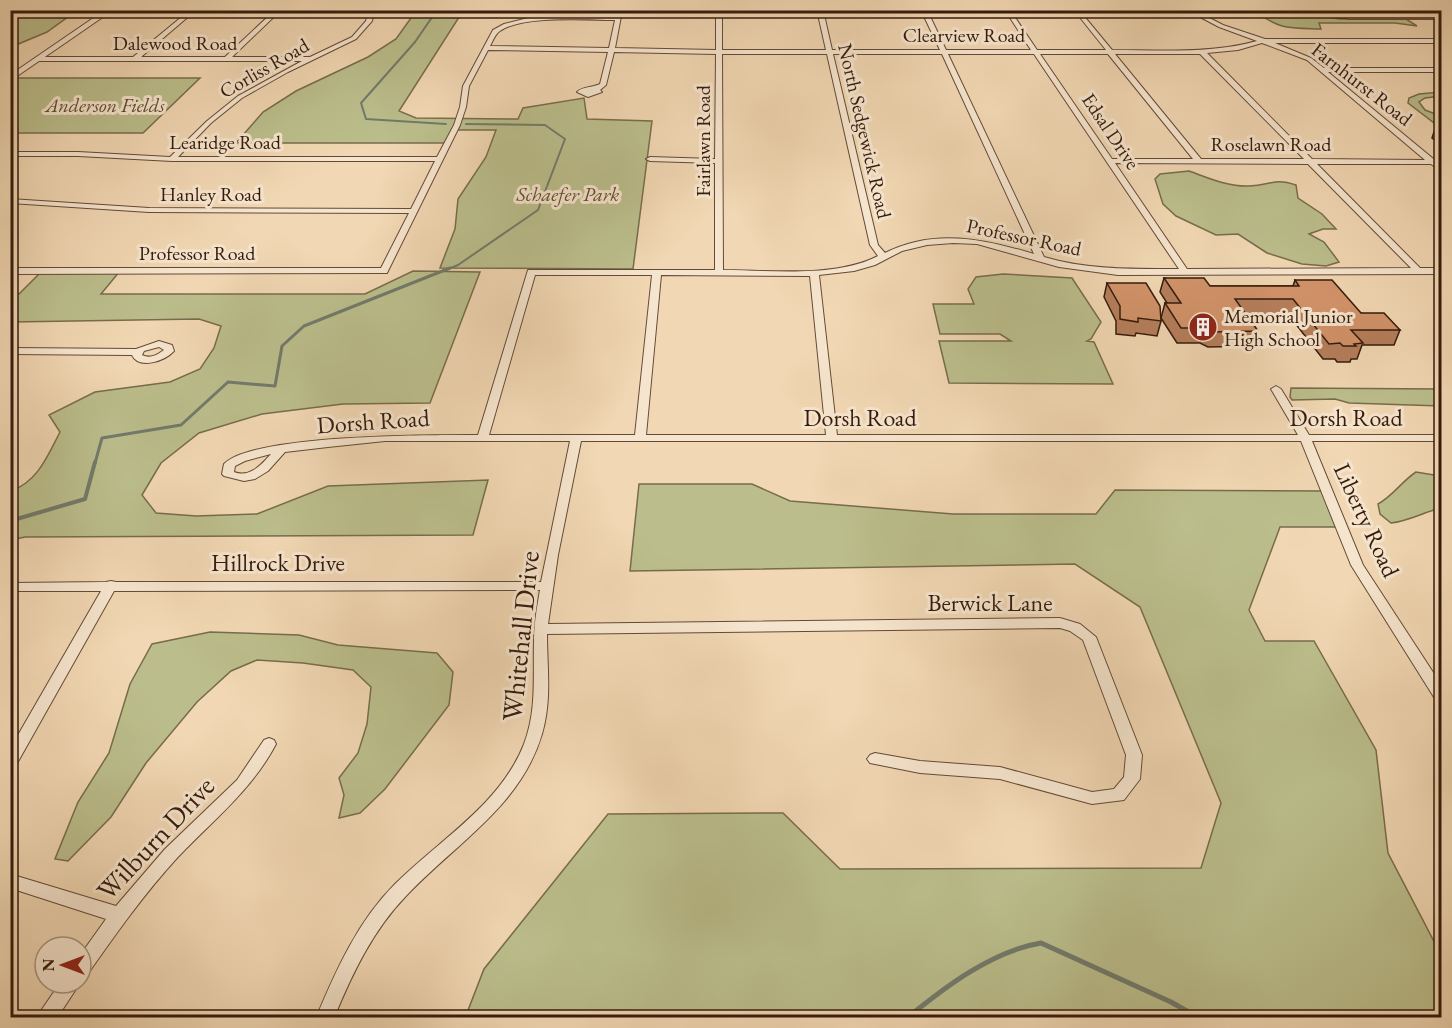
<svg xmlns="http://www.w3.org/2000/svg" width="1452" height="1028" font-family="'EB Garamond',serif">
	<rect width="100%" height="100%" fill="#f1d7b3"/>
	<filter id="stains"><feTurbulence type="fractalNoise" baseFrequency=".00333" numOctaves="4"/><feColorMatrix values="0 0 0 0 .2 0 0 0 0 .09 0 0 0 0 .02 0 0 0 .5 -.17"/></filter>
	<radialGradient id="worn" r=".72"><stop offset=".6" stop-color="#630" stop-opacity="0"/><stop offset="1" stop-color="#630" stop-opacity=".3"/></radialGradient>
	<path fill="#bbbe8c" stroke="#786c4c" stroke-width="1.5" d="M11 10H76V11L47 32 11 47Z
		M416 11H463L399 111 416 118 518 119 523 108 584 98 587 119 652 121 633 269 440 268 455 229 458 199 486 157 496 130H454L447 143H236L263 112 296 91 368 57 396 39Z
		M1254 11 1306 12 1339 19H1406L1417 26 1395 23H1319L1321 29C1286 28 1282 30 1254 11Z
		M18 78H200L143 133H11V84Z
		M1441 92V96L1425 98 1419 102 1425 110 1441 116V126H1438L1408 103 1409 98 1419 94Z
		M1189 171C1209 178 1228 187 1249 186 1270 186 1273 177 1296 185L1298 198 1322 214 1336 229H1323L1309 234 1324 242 1339 262 1326 266 1302 264 1267 253 1238 234 1216 235 1176 216 1163 204 1155 179 1160 174Z
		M42 271H120L101 294H365L413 271 480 272 430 403 343 404 262 414 199 433 161 463 142 495 156 513 196 516 257 514 328 486 488 480 473 535 25 537 11 540V491C38 481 47 457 60 432L49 415 95 392 170 382 200 369 214 348 221 326 199 319 11 322 10 294H19Z
		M1003 274 1072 278 1101 322 1091 339 1087 341 1094 342 1113 384 949 383 939 341H1011L1000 334H940L933 304H974L968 289 976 277Z
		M1291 388 1441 389V406L1349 403 1335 399 1292 400 1290 397Z
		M1441 458V508C1424 512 1409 521 1391 523L1380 514 1378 504C1393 496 1402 481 1416 472L1434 475 1441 467Z
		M639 484H752L790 501 953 514H1096L1115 490 1327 491 1342 527H1280L1249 610 1265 641H1314L1376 750 1388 853 1441 955V1017L465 1018 484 969 608 814 783 813 840 869 1201 868 1221 803 1140 607 1075 564 630 571Z
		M210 632 299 635 338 645 437 653 453 672 449 705 385 789 360 813 339 818 344 795 339 778 358 753 367 724 371 687 353 670 303 663 257 660 231 671 197 702 146 763 111 817 68 861 55 859 78 802 109 753 130 684 152 644Z"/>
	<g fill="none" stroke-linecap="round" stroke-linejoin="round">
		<path stroke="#727a6c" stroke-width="2" d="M437 10 415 42 361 103 366 119 446 124
			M446 270 458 265 538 210 565 139 545 125 466 124"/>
		<path stroke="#727a6c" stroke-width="3" d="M95 463 102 438 181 425 228 382 275 386 282 346 304 326 450 268"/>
		<path stroke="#727a6c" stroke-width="4" d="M10 521 85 499 95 462"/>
		<path stroke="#727a6c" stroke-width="5" d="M907 1018C945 987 992 951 1041 943L1171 1002 1199 1018"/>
		<g stroke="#644a36" stroke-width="2">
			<path id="minor" d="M190 10H196L141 57H225L275 10H281L232 57H310L352 37 366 21 368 10H374L372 21 356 39 288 72 242 98 211 123 178 157H437L454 125 460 107 463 86 493 30 504 24 532 17 616 16 618 11H622L615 48 716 50V10H722V50H826L817 10H823L832 50H940L921 10H927L946 50H1031L1005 10H1010L1037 50H1106L1074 10H1079L1112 50C1160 50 1210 54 1257 41L1219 27 1187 10H1194L1223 25 1265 39H1442V43H1275L1311 58 1324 68H1442V72H1328L1442 166V172L1431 164H1317L1420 268H1442V274L1118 275 1059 267 977 244 953 243 927 245 902 251 875 265 854 271 819 275 837 435H1298L1271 389 1276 386 1281 389 1309 435H1442V441H1312L1363 565 1442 686V703L1437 702 1351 565 1301 441H581L558 555 548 624 1060 618 1080 624 1096 637 1142 755 1140 779 1124 800 1092 804 1000 779 920 773 870 763 867 759 870 755 875 753 920 761 1000 767 1092 792 1114 789 1124 777 1126 755 1083 640 1070 631 1060 628 547 634C547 668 552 700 542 734 521 806 455 844 406 896 373 930 352 974 334 1018H316C336 970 358 921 395 884 439 840 500 805 524 744 537 710 533 676 534 640 534 624 537 607 540 590L114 591 15 767 10 769V749L101 591H10V583L106 582 111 581 116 582H541L570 441H385L328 447 285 452 268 471 255 479 244 481 224 476 222 474 224 464C254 434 432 435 478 435L528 270H715V163L650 161 646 159 650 157 715 159 716 54 614 52 606 85 600 90 602 92 588 97 577 92C583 86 592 88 600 84L608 52 488 50 469 86 466 107 460 125 387 273 10 274V268H381L409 213 149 212 10 203V199L149 208 411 209 435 161H172L78 156H10V152H78L170 157 207 121 238 96 302 61H39L36 59 39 57H133ZM615 20 609 48 490 46C493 41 495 34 500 31 522 15 587 20 615 20ZM1262 43 1307 60 1425 160 1312 159 1207 53 1238 50ZM722 54H827L870 245 878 256C836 278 770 270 723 270ZM833 54H942L1034 254C984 239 934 228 885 253L878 245ZM948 54H1034L1179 269C1134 269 1088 270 1044 257ZM1040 54H1108L1193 159H1112ZM1115 54H1200L1304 159H1201ZM1115 163 1308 164 1411 268 1187 269ZM535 275H652L635 435H489ZM661 275 810 276 826 435H646ZM271 454C261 465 250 478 234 472L235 466 245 461Z
				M1328 10H1334L1349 15H1442V19H1349L1334 15Z
				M159 341 172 345 174 351C165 361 139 370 132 355L10 354V348L136 349ZM159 347 164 350C157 355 150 359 142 355L144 351Z
				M269 738 274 740 276 744C252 790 212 821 177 858 144 894 115 935 87 975L81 977V954L106 919 10 888V874L116 906 165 849 237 780 264 740Z
				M60 983H80L57 1018H36Z"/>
		</g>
		<g stroke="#644a36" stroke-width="2">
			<path id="tertiary" d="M105 10H113L10 81V75Z"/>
		</g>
		<use href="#minor" fill="#f6e5ce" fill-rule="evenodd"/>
		<use href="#tertiary" fill="#f6e5ce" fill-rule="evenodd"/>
	</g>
	<path fill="#b57e5b" stroke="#351b0c" stroke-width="1.5" d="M1436 126H1442V146L1432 138Z
		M1164 278 1210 286H1293L1295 280 1361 313 1400 330 1394 345H1362L1357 359H1351L1350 362H1337L1335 359H1323L1288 314H1245L1258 331 1253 346 1208 347 1200 343H1177L1161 318 1165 303H1167L1160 292Z
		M1107 283 1161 321 1157 336 1136 333 1135 336 1116 334V321L1104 297Z"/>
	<path fill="#d2936a" stroke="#351b0c" stroke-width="1.5" d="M1164 278H1204L1210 286H1299L1295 280H1332L1361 313H1384L1400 330H1351L1363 343 1354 344 1356 346H1343L1340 343 1329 344 1293 299H1235L1258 331 1212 332 1204 328H1181L1165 303H1181Z
		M1107 283H1146L1160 306 1161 321 1138 318V322L1120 319V306Z"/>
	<defs>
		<g id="building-disc" transform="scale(1.5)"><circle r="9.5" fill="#8f2418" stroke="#f6e5ce"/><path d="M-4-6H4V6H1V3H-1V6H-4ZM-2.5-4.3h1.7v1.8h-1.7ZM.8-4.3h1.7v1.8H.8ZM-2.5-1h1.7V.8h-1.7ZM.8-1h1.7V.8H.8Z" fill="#fff"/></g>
	</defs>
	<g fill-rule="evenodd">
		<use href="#building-disc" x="1203" y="327"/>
	</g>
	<g text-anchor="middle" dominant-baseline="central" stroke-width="6" stroke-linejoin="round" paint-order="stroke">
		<g font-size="20" fill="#351b0c" stroke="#f6e5ce">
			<text x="964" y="35">Clearview Road</text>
			<text x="175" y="43">Dalewood Road</text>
			<text transform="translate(264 68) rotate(-30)">Corliss Road</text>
			<text transform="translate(1362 84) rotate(38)">Farnhurst Road</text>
			<text transform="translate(865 131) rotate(77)">North Sedgewick Road</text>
			<text transform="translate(1111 131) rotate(56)">Edsal Drive</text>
			<text transform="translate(703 141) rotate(-90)">Fairlawn Road</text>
			<text x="225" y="142">Learidge Road</text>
			<text x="1271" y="144">Roselawn Road</text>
			<text x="211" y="194">Hanley Road</text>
			<text transform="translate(1024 237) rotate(12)">Professor Road</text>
			<text x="197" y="253">Professor Road</text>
		</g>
		<g font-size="20" font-style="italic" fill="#5d4c32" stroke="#f6e5ce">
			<text x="105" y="105">Anderson Fields</text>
			<text x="568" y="194">Schaefer Park</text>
		</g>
		<g font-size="20" fill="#351b0c" stroke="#f6e5ce" text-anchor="start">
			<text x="1224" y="316">Memorial Junior<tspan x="1224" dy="23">High School</tspan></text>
		</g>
		<g font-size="24" fill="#351b0c" stroke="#f6e5ce">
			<text x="860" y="417">Dorsh Road</text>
			<text x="1346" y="417">Dorsh Road</text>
			<text transform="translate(373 421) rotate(-4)">Dorsh Road</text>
			<text transform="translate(1367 520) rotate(65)">Liberty Road</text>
			<text x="278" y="562">Hillrock Drive</text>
			<text x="990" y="602">Berwick Lane</text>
		</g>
		<g font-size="28" fill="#351b0c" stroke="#f6e5ce">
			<text transform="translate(520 636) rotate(-84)">Whitehall Drive</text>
			<text transform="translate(155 838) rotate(-47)">Wilburn Drive</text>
		</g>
	</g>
	<rect width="1452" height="1028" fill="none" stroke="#f1d7b3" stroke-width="36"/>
	<rect x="12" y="12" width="1428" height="1004" fill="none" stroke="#351b0c" stroke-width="3"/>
	<rect x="18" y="18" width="1416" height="992" fill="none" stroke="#351b0c" stroke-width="1.5"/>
	<g transform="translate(63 965) rotate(270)"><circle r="28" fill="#f6e5ce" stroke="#a99480" stroke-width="1.5"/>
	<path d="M0-4.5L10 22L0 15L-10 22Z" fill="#8f2418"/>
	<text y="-9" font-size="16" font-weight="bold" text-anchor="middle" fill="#351b0c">N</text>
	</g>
	<rect width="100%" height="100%" filter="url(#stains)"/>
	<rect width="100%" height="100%" fill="url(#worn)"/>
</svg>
